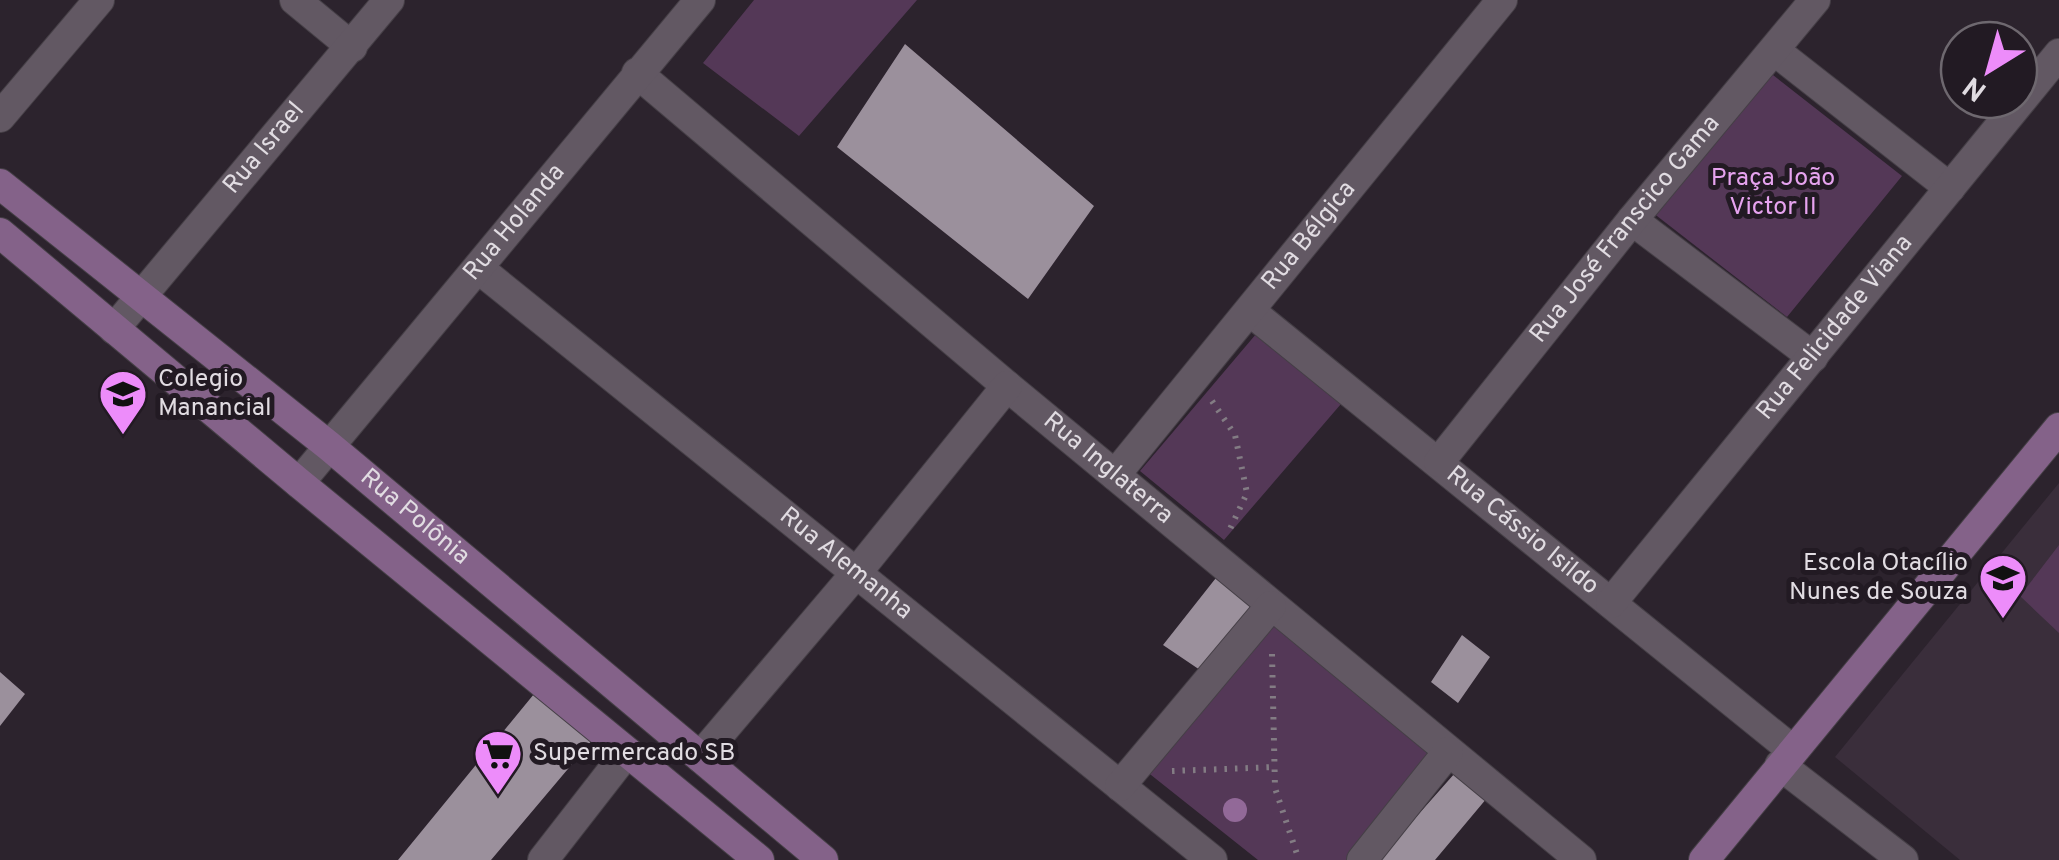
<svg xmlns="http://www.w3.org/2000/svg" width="2059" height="860" font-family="Overpass,sans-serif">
	<rect width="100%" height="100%" fill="#2c232d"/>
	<path fill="#3a2e3b" d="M2059 483V860H1960L1835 757Z"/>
	<path fill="#543857" d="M754 0H917L799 136 703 63Z
		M1759 64 1902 176 1787 317 1648 209Z
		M1262 327 1347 397 1224 540 1140 471Z
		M2059 545V633L2020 596Z
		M1270 613 1438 755 1353 860H1258L1146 771Z"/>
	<path fill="#9b909c" d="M905 44 1094 206 1028 299 837 147Z
		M1223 569 1261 598 1200 670 1163 645Z
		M1462 635 1490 657 1458 703 1431 682Z
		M0 672 25 694 0 726Z
		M543 683 600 731 491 860H398Z
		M1455 773 1487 798 1435 860H1378Z"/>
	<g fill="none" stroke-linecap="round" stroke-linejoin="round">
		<g stroke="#453f46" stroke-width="32">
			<g id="street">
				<path d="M295 0 352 47"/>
				<path d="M1774 50 1950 188"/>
				<path id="s1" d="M637 73 1007 386 1581 860"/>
				<path d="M0 117 99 0"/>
				<path d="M1632 220 1813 357"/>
				<path id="s2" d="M478 268 1212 860"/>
				<path id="s3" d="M1250 311 1792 750"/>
				<path id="s4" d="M114 329 389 0"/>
				<path id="s5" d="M1439 462 1632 220 1815 0"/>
				<path id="s6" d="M1115 475 1502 0"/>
				<path id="s7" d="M299 483 700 0"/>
				<path id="s8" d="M1611 603 2059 54"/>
				<path d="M700 757 857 572 1007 386"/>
				<path d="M1780 765 1903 860"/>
				<path d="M1120 786 1271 606"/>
				<path d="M543 860 627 752"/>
				<path d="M1362 860 1448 752"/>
			</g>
		</g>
		<g stroke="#453f46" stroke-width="32">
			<g id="secondary">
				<path id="s9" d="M0 184 329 446 823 860"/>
				<path d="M0 233 299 483 759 860"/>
				<path d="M1704 860 2059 428"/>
			</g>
		</g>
		<path stroke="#837c84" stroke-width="6" stroke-dasharray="2.5 8" stroke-linecap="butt" d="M1212 401 1235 435 1247 493 1229 531
			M1272 654 1275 788 1299 860
			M1172 771 1276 767"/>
		<use href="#street" stroke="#625863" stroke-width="30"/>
		<use href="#secondary" stroke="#846289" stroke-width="30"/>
	</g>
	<circle fill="#926998" cx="1235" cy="810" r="12"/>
	<defs>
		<g id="school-pin" transform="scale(2.5)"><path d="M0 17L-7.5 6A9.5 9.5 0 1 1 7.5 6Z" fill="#ed8cfa" stroke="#221a23"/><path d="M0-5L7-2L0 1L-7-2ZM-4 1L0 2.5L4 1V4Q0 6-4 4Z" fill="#111"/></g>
		<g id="supermarket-pin" transform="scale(2.5)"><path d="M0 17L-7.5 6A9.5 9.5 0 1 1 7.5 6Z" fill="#ed8cfa" stroke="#221a23"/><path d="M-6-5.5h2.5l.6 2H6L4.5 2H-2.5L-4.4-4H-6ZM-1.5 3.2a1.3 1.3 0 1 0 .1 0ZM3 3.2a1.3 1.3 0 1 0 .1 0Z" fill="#111"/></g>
	</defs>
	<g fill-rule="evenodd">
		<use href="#school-pin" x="123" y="394"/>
		<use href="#school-pin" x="2003" y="578"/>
		<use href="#supermarket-pin" x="498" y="754"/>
	</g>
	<g text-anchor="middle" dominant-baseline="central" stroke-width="10" stroke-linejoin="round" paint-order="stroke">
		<g font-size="25" fill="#e1dce2" stroke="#221a23">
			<text stroke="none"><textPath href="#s4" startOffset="235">Rua Israel</textPath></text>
			<text stroke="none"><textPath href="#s7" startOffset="338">Rua Holanda</textPath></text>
			<text stroke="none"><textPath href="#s5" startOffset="298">Rua José Franscico Gama</textPath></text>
			<text stroke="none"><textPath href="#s6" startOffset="308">Rua Bélgica</textPath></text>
			<text stroke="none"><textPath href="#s8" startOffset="355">Rua Felicidade Viana</textPath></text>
			<text stroke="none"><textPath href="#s1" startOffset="615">Rua Inglaterra</textPath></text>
			<text stroke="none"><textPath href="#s9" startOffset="532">Rua Polônia</textPath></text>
			<text stroke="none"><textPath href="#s3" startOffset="350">Rua Cássio Isildo</textPath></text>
			<text stroke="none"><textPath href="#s2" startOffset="472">Rua Alemanha</textPath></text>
		</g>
		<g font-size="25" fill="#e6a3ef" stroke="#221a23">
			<text x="1773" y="179">Praça João<tspan x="1773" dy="29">Victor II</tspan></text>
		</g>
		<g font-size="25" fill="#e1dce2" stroke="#221a23" text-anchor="start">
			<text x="158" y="380">Colegio<tspan x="158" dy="29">Manancial</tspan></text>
			<text x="1968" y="564" text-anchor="end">Escola Otacílio<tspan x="1968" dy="29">Nunes de Souza</tspan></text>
			<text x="533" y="754">Supermercado SB</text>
		</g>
	</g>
	<g transform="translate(1989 70) rotate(217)"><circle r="48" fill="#221a23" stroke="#6e686f" stroke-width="2.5"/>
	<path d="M0-8L18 38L0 25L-18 38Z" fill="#ed8cfa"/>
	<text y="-15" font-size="28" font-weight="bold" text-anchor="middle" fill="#e1dce2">N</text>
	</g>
</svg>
